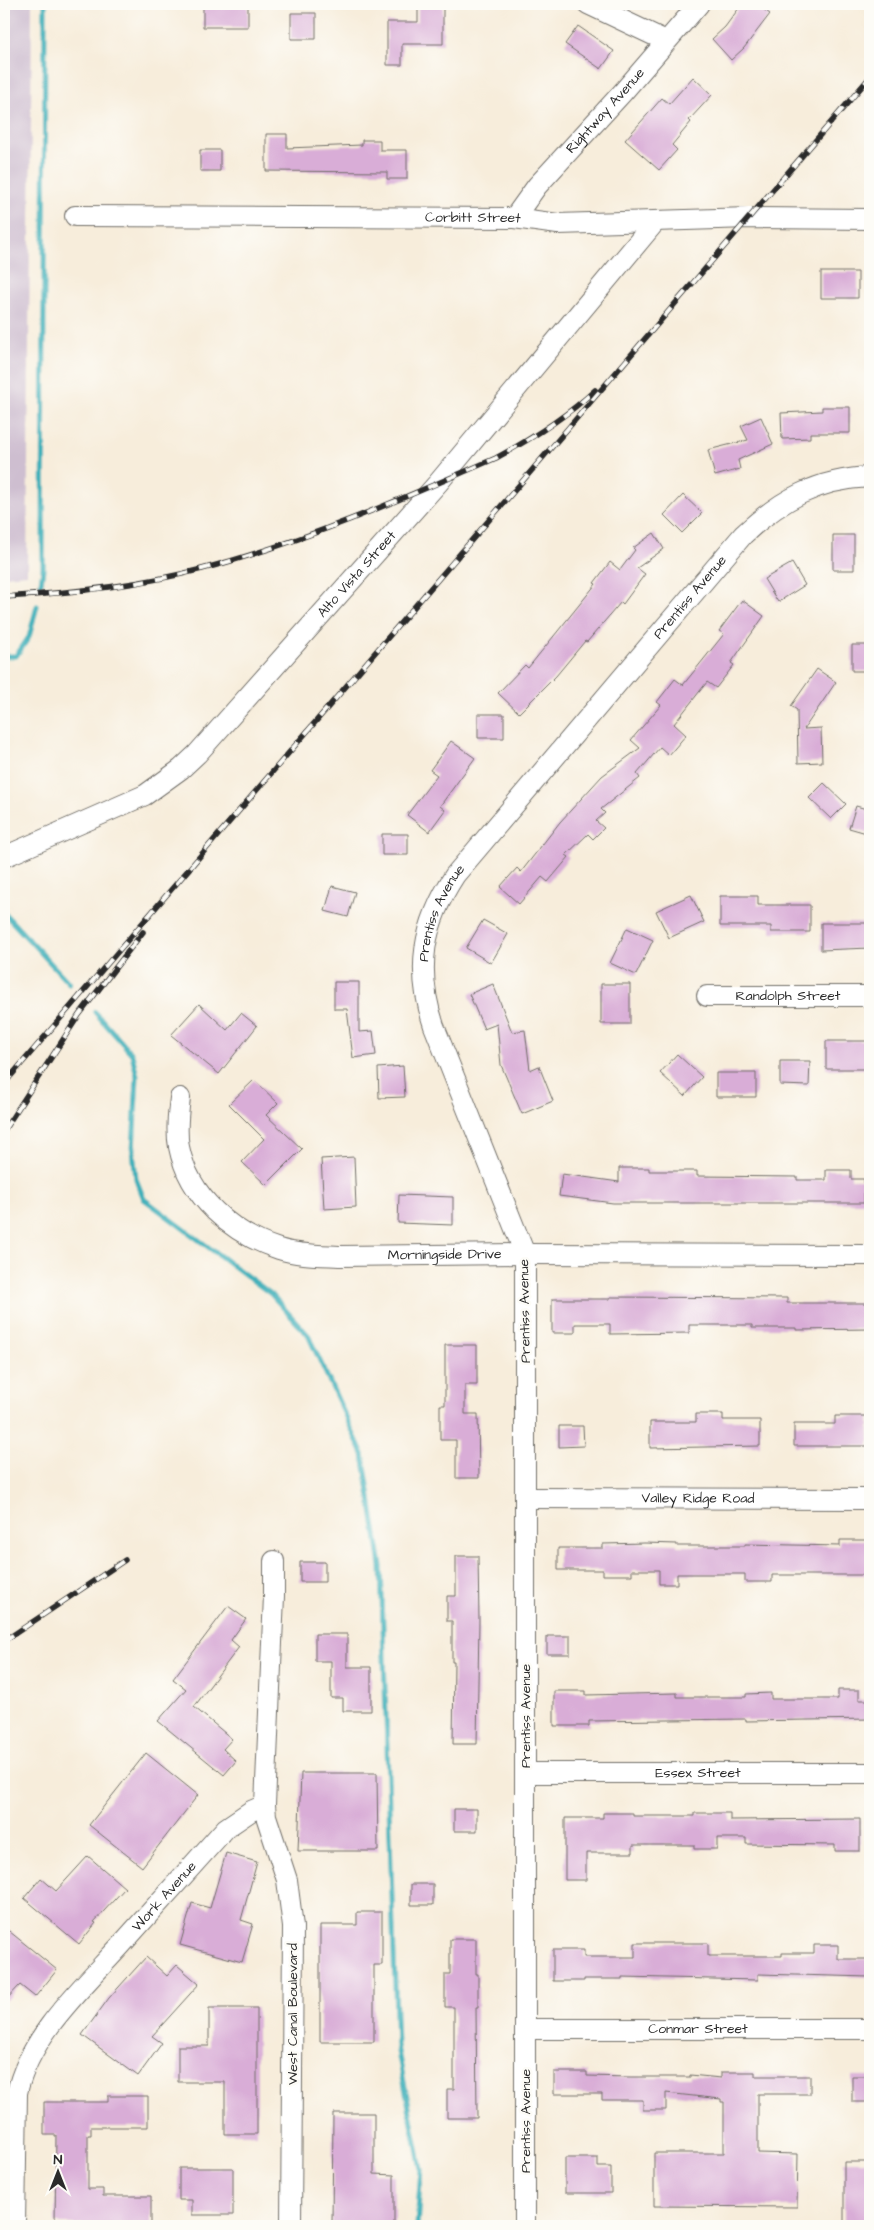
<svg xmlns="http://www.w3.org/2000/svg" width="874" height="2230" font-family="'Architects Daughter',sans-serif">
	<rect width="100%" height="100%" fill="#fdfcf7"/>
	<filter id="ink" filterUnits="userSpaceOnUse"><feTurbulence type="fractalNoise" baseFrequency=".02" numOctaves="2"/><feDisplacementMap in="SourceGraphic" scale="10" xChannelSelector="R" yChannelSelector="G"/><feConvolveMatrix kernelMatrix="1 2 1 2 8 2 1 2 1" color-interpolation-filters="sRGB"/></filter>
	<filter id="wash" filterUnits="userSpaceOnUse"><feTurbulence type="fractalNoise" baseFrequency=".0096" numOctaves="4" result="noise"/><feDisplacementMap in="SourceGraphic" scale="20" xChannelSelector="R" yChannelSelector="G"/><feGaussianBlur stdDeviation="1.12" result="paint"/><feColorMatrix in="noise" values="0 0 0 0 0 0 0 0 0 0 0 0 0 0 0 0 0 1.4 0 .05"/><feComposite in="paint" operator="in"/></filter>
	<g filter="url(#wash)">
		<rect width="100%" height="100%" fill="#f7eddb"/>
		<path fill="#cebed0" d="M4 4H32L27 574 4 576Z"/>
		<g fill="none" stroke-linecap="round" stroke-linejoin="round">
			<path stroke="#40b0ba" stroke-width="5" d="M41 583 43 569 45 4
				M4 656H16L29 637 37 606
				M4 913 69 983
				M95 1012 132 1054 137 1076 133 1150 136 1179 144 1199 271 1294 308 1335 363 1454 381 1566 397 2046 421 2169 417 2226"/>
		</g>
		<g id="blocks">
			<path fill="#d9add7" d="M203 4H248V27H203Z
				M418 4H443V44H402V65H387V22H418Z
				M742 4H756L770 14 744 48 731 60 712 39 725 27Z
				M291 13H316V39H291Z
				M578 26 614 51 601 69 565 44Z
				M693 77 712 95 689 120 691 122 672 145 677 150 659 170 625 140 662 98 669 104Z
				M266 134H287V148L362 145V140H380V150H407V179H387V172L266 171Z
				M200 150H220V171H200Z
				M821 272H858V298H821Z
				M822 407H850V433H810V438L782 439 781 413 822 411Z
				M761 417 773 444 738 460 740 469 715 476 708 450 748 440 741 426Z
				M683 495 702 513 682 533 664 515Z
				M654 533 664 549 637 568 645 574 623 604 621 602 587 642 585 641 556 676 519 713 498 693 525 665 528 668 596 584 594 583 610 562 620 570 635 550 633 548Z
				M833 535H854V570H833Z
				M792 563 805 585 778 602 764 579Z
				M742 600 764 616 731 663 734 665 716 688 707 682 674 724 686 735 669 755 660 747 637 774 640 778 601 809 605 813 596 821 604 828 593 839 588 834 566 855 569 857 548 882 542 877 519 904 500 887 517 868 521 872 560 822 602 776 640 748 631 740 661 705 657 702 675 679 683 685 724 634 719 631Z
				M852 645H870V671H852Z
				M817 669 836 682 804 729 821 728 822 762 798 763 797 710 791 706Z
				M478 714H504V738H478Z
				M451 741 475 758 440 806 445 810 429 832 407 815 437 775 430 770Z
				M824 783 846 804 831 819 809 798Z
				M856 806 870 810V834L849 828Z
				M382 834H408V855H382Z
				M332 886 355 892 348 917 325 911Z
				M691 895 704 922 669 938 656 911Z
				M720 896H758V905H810V932H771V926H720Z
				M483 920 508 934 491 963 466 948Z
				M821 923H870V948L821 950Z
				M627 928 653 940 636 975 610 963Z
				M334 982H359V1032L373 1031 376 1055 353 1058 347 1009H334Z
				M493 984 512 1032 525 1030 530 1070 539 1066 553 1101 522 1114 501 1065 497 1024 484 1029 469 994Z
				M601 984H630V1024H601Z
				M199 1004 227 1030 241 1013 257 1026 219 1074 171 1035Z
				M826 1041H867V1069H826Z
				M677 1054 702 1077 685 1096 660 1073Z
				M780 1061H810L809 1086 780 1085Z
				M403 1066 405 1097 379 1098 378 1068Z
				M716 1073H756V1097H716Z
				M254 1080 278 1103 266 1115 302 1149 266 1185 242 1162 264 1139 229 1104Z
				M354 1157 356 1207 324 1209 321 1159Z
				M619 1168H649V1171H697V1176L797 1177V1180H826V1170H851V1179H864V1203H613L559 1196 562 1174 619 1182Z
				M399 1195 453 1197V1225L398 1223Z
				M610 1297 787 1298V1303H870V1329L796 1330V1328H752V1325H689V1333L610 1334V1324H575V1333H552V1299H610Z
				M445 1345H477V1385H465V1414H478L479 1478H456V1440H440V1405H445Z
				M696 1414H723V1420H760V1446L650 1448V1422H696Z
				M835 1416H869V1446H794V1424H835Z
				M559 1426H583L584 1446 559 1447Z
				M840 1540H870V1575H772V1582H745V1574H677V1584H659V1570H632V1575H603V1570H558V1548H603V1544L645 1543 677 1544V1546H745V1544L840 1546Z
				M456 1556H478L479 1621 477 1744H453L454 1662H452V1621H447V1596H456Z
				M300 1562H325V1582H300Z
				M228 1606 246 1619 231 1640 239 1647 194 1707 232 1739 223 1749 236 1761 224 1775 158 1721 186 1689 173 1679Z
				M315 1634H347V1667H371V1711H343V1698H331V1661H315Z
				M547 1636H570V1654H547Z
				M838 1690H859V1700H870V1719L746 1721V1719L589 1721V1726H554V1691H586V1695L677 1693V1697H746V1694L771 1693V1699H838Z
				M146 1753 198 1795 142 1867 89 1825Z
				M301 1773H377L378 1851H298Z
				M454 1809H477V1831H454Z
				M603 1813H633V1816H694V1813H730V1820L860 1819V1851H835V1845L746 1844V1838H717V1849H694V1845H633V1853H586V1880H565V1818H603Z
				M226 1853 257 1862 241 1920 253 1924 242 1962 180 1945 192 1903 210 1908Z
				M88 1856 125 1888 94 1922 96 1923 79 1944 24 1898 41 1878 56 1891Z
				M411 1884H433V1905H411Z
				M357 1912H382V1965H374V2042H320V1925H357Z
				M4 1927 57 1970 35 1997 20 1985 4 2002Z
				M450 1939H476V1974H478V2007H476L477 2118H447V2089H454V2007H445V1974H450Z
				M635 1943H708V1956H782V1953H814V1945H838V1959H870V1977L758 1974V1980L622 1977V1979H584V1981H553V1950H584V1957H635Z
				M146 1957 167 1976 177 1965 199 1984 152 2036 162 2043 138 2076 82 2035 109 1998Z
				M209 2008H257V2134H225V2082H178V2046H209Z
				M554 2072H587V2076L630 2077H690V2075L721 2078V2072H755V2076H810V2094H758V2153L798 2154 797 2207 654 2206V2153H724V2102H721V2099L666 2093V2110H643V2100H602V2094H554Z
				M852 2076H870V2102H852Z
				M108 2096H148V2127H91V2135H88V2189H103V2196H151V2224H55L56 2135H44V2102H108Z
				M333 2113H374V2174L394 2175V2226H332Z
				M565 2158H598V2167H611V2193H565Z
				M844 2162H870V2226H844Z
				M179 2168H233V2215H192V2200H179Z"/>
		</g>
	</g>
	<g filter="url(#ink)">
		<use href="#blocks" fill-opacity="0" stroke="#726f69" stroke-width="1"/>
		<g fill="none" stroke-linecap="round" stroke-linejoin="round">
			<g stroke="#726f69" stroke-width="22">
				<g id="street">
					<path d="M588 4 666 41"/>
					<path id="s1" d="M75 216 514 218 558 224 749 218 870 219"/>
					<path id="s2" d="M514 218 537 186 623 92 699 4"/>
					<path id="s3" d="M4 857 145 795 181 769 197 754 438 483 655 222"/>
					<path id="s4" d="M707 996H870"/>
					<path id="s5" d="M180 1098C178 1114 176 1131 179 1147 189 1197 232 1234 279 1249 298 1255 319 1255 339 1256L525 1254 870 1255"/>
					<path id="s6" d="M526 1498 870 1499"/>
					<path d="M274 1561V1596L265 1805 266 1816 287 1880 293 1927 291 2226"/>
					<path id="s7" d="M526 1773H870"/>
					<path id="s8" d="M526 2029H870"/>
					<path id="s9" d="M15 2226 17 2093C29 2036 83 1987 121 1945 156 1906 191 1867 226 1828L251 1811 265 1805"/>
					<path id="s10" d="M525 2226V1254L434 1026C415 969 423 924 455 875L743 535C780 500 818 479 870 477"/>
				</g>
			</g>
			<use href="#street" stroke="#fff" stroke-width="20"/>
			<g stroke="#2b2b2b" stroke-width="5.5">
				<path id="rail" d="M4 597C71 593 137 586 202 569 301 543 402 499 496 458 531 439 565 418 595 390
					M4 1084 870 77
					M4 1130 79 1015 143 932
					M4 1641 125 1560"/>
			</g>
			<use href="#rail" stroke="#fdfcf7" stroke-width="4" stroke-dasharray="11" stroke-linecap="butt"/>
		</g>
	</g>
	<g text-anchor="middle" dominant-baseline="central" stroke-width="5" stroke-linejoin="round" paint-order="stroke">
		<g font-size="14" fill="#2b2b2b" stroke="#fdfcf7">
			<text stroke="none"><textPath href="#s2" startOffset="141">Rightway Avenue</textPath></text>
			<text stroke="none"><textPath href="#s1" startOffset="398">Corbitt Street</textPath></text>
			<text stroke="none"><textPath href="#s3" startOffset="461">Alto Vista Street</textPath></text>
			<text stroke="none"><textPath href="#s10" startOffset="1740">Prentiss Avenue</textPath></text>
			<text stroke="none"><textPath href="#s10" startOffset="1335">Prentiss Avenue</textPath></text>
			<text stroke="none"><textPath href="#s4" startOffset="81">Randolph Street</textPath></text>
			<text stroke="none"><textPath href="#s5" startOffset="365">Morningside Drive</textPath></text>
			<text transform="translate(525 1311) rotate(-91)">Prentiss Avenue</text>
			<text stroke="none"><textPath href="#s6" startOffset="172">Valley Ridge Road</textPath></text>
			<text transform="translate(526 1716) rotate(-90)">Prentiss Avenue</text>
			<text stroke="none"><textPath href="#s7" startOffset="172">Essex Street</textPath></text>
			<text stroke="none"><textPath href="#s9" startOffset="381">Work Avenue</textPath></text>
			<text transform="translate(293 2014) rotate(-90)">West Canal Boulevard</text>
			<text stroke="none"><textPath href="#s8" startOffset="172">Conmar Street</textPath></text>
			<text transform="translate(526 2121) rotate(-90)">Prentiss Avenue</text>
		</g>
	</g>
	<rect width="874" height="2230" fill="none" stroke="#fdfcf7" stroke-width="20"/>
	<g transform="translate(58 2172)" stroke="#fdfcf7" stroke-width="4" paint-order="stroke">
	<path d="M0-4L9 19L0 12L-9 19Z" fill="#2b2b2b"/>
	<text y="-8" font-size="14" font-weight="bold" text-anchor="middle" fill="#2b2b2b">N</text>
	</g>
</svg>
